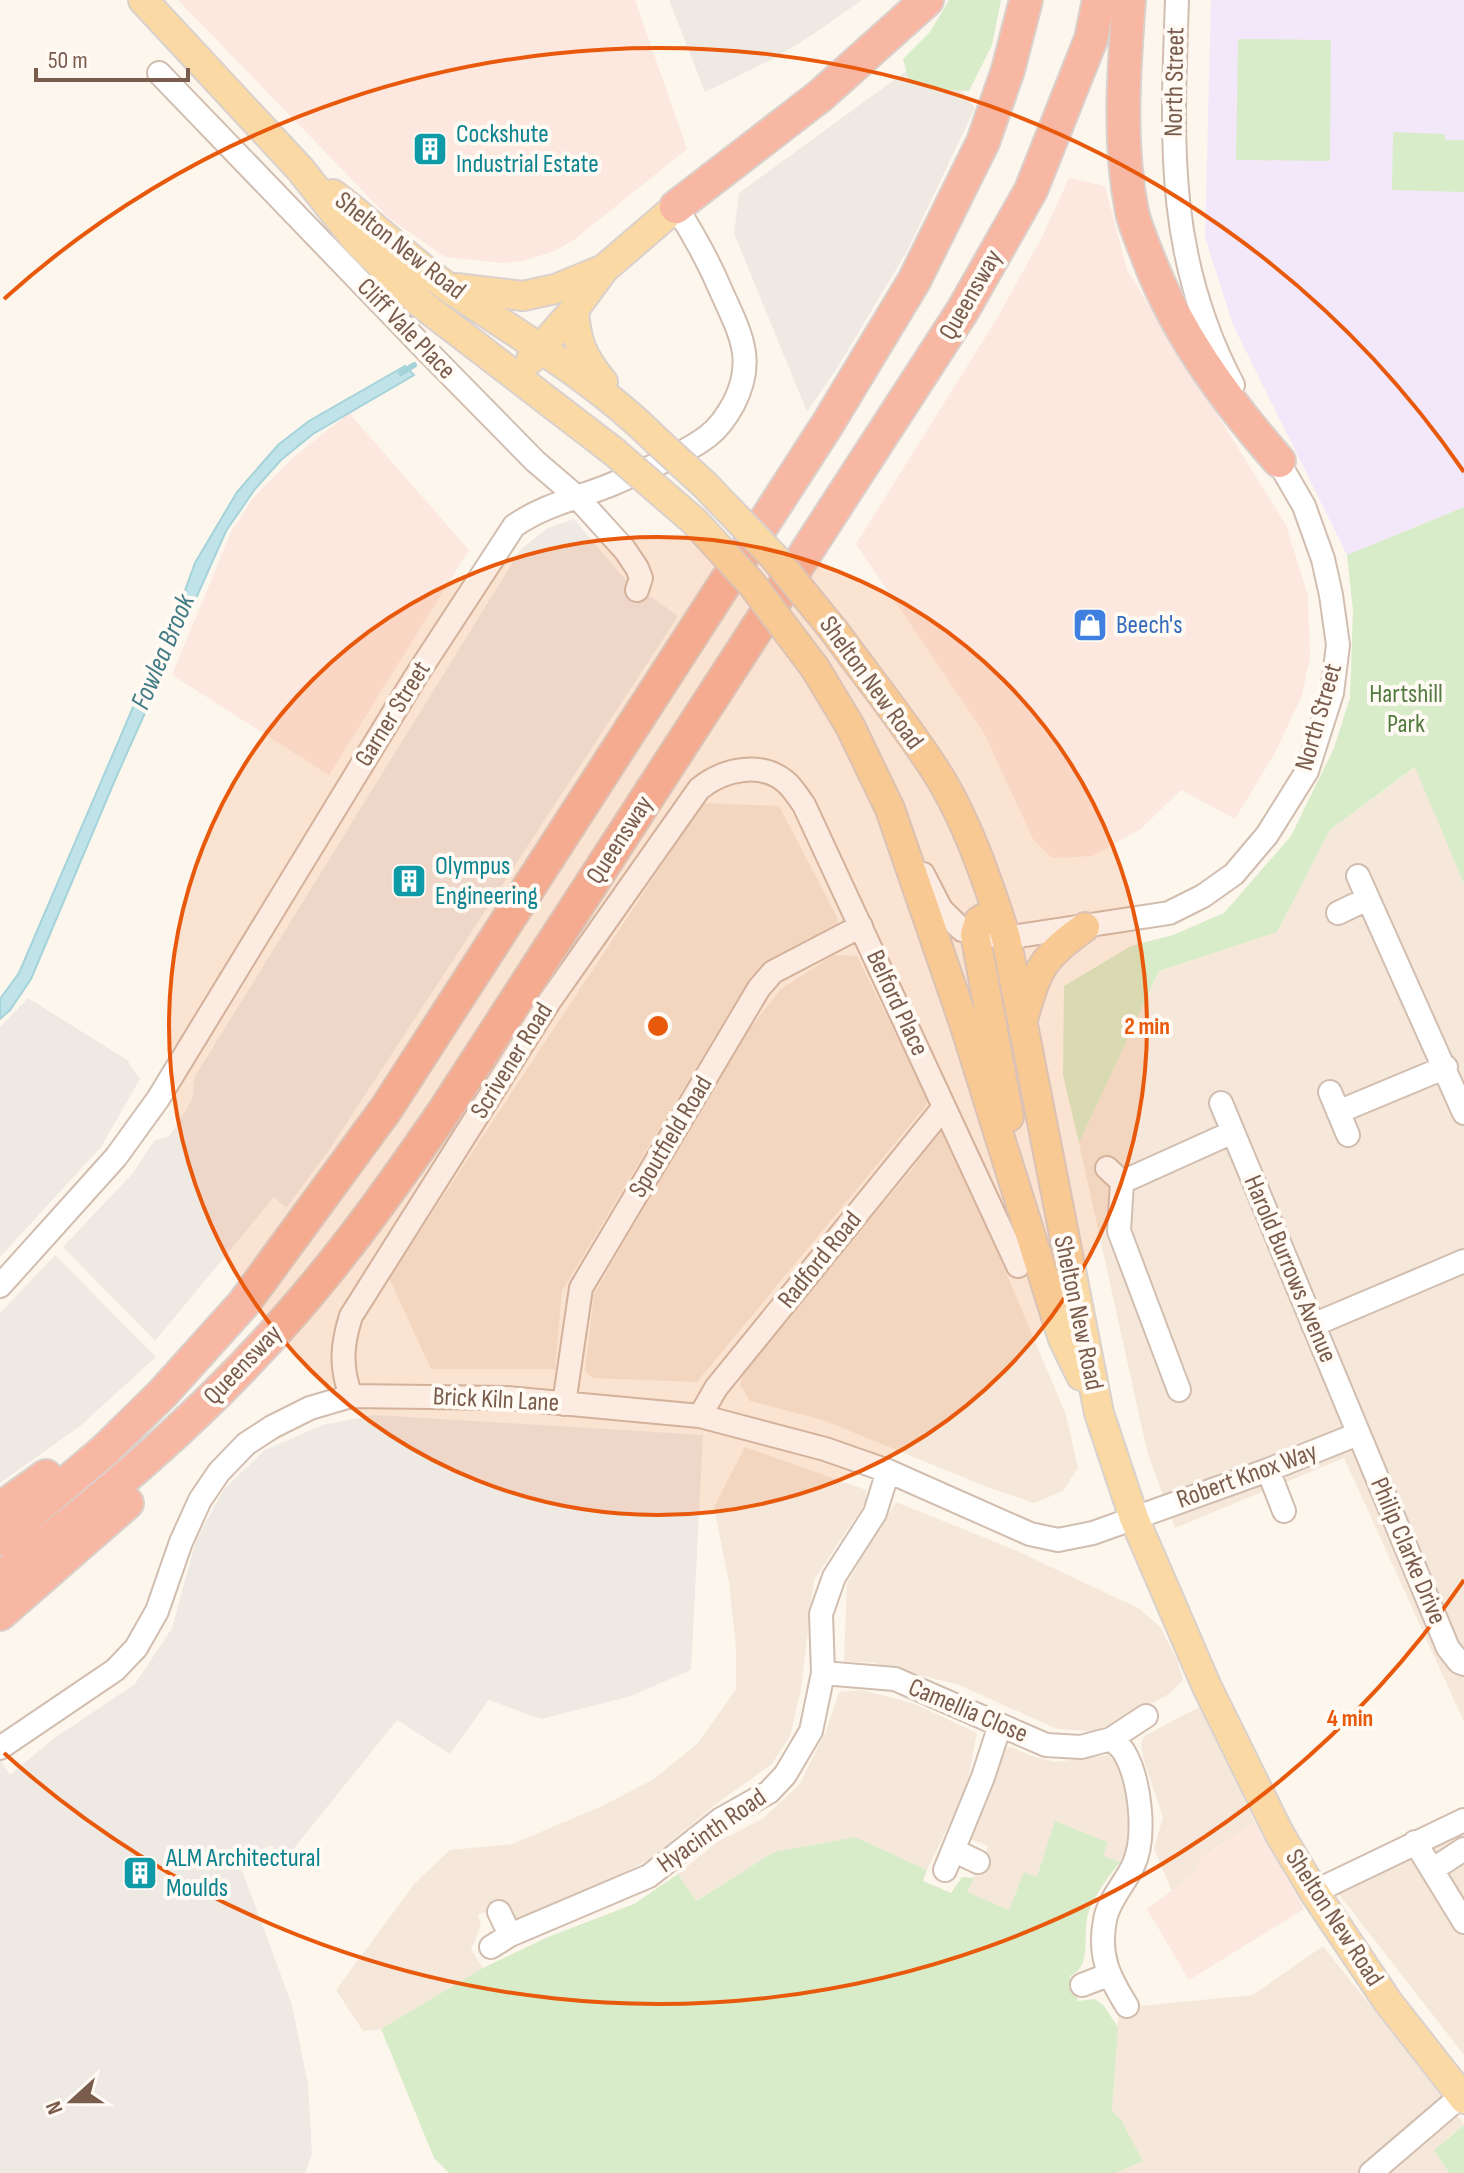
<svg xmlns="http://www.w3.org/2000/svg" width="1464" height="2173" font-family="'Sofia Sans Condensed',sans-serif">
	<rect width="100%" height="100%" fill="#fdf6ec"/>
	<path fill="#f5e8da" d="M1416 767 1464 884V1722L1344 1458 1175 1528 1147 1451 1079 1143 1159 971 1277 932 1330 830Z
		M703 803 779 806 837 917 838 923 787 950 751 976 562 1291 555 1369H431L389 1278Z
		M834 955 857 956 929 1102 697 1382 592 1378 585 1370 594 1294 742 1038 781 989Z
		M943 1123 1066 1415 1078 1468 1063 1491 1034 1503 987 1487 823 1420 750 1401 740 1384 748 1361 910 1172Z
		M745 1447 866 1490V1502L814 1580 801 1690 790 1736 772 1764 720 1801 648 1860 583 1894 514 1919 507 1902 478 1915 481 1926 471 1949 483 1968 381 2029 363 2031 336 1990 415 1883 450 1850 512 1844 600 1807 654 1779 698 1743 736 1689V1648L729 1583 714 1507Z
		M896 1502 1015 1550 1140 1609 1160 1627 1177 1659 1183 1680 1169 1694 1098 1732 1057 1729 959 1685 874 1663 844 1661 847 1583Z
		M862 1690 915 1704 977 1733 966 1789 927 1870 855 1837 774 1852 695 1901 678 1874 717 1842 762 1819 799 1785 826 1731 839 1692Z
		M1201 1706 1255 1822 1202 1857 1193 1876 1172 1891 1154 1849 1163 1817 1143 1758 1141 1744 1144 1736Z
		M1011 1747 1035 1757 1055 1762 1108 1755 1115 1761 1121 1770 1132 1813 1130 1840 1120 1862 1104 1856 1037 1878 1024 1873 1009 1911 967 1892 988 1846 968 1838 1001 1751Z
		M1464 1830V2055L1338 1893 1397 1859Z
		M1323 1946 1464 2124 1434 2150 1449 2173H1116L1143 2161 1112 2111 1119 2008 1253 1995Z"/>
	<path fill="#fde8e0" d="M178 0H635L687 149 575 239 555 251 523 261 502 263 445 257 390 219Z
		M1069 178 1105 186 1127 270 1286 525 1308 596 1310 657 1302 695 1276 751 1235 819 1181 790 1141 829 1092 856 1052 858 1033 839 984 733 856 544 996 320 1041 239Z
		M349 413 469 550 329 775 172 675 231 532 254 497 295 456Z
		M1255 1822 1304 1909 1189 1980 1147 1909 1192 1876 1202 1857Z"/>
	<path fill="#efe9e4" d="M669 0H862L812 35 773 59 705 92Z
		M931 53 975 108 907 251 839 365 807 412 734 233 739 193Z
		M574 519 624 578 678 616 327 1153 286 1208 274 1197 155 1341 63 1247 133 1173 154 1141 169 1136 184 1114 193 1097 194 1078 521 549 548 528Z
		M28 998 127 1060 140 1079 101 1147 0 1257V1027Z
		M55 1255 156 1357 80 1426 0 1483V1313Z
		M375 1415 703 1435 691 1670 631 1696 541 1719 489 1700 450 1754 397 1720 283 1862 271 1845 238 1860 292 2005 308 2084 312 2154 305 2173H0V1759L10 1775 53 1739 135 1684 172 1628 196 1540 224 1489 265 1450 322 1425Z"/>
	<path fill="#f3e8fa" d="M1211 0H1464V507L1347 555 1233 325 1205 237Z"/>
	<path fill="#d8ecc9" d="M949 0H1001L992 45 969 91 928 89 909 81 903 59 930 32Z
		M1238 39 1331 40 1330 161 1236 160Z
		M1393 132 1445 134V140H1464V192L1392 190Z
		M1464 507V884L1415 767 1330 830 1277 932 1159 971 1079 1143 1063 1075 1064 986 1131 946 1173 935 1224 913 1291 836 1334 748 1350 698 1353 611 1347 555Z
		M1055 1821 1107 1842 1104 1856 1120 1862C1107 1878 1097 1892 1089 1911 1081 1932 1094 1966 1070 1976L1078 2001 1095 1999 1104 2006 1118 2027 1112 2111 1121 2120 1143 2161 1116 2173H449L434 2158 381 2029 483 1968 548 1937 634 1904 678 1874 696 1901 774 1852 855 1837 927 1870 923 1881 951 1893 962 1877 974 1878 967 1892 1009 1910 1024 1872 1037 1877Z
		M1464 2125V2173H1449L1434 2150Z"/>
	<path fill="#bfe3e8" stroke="#a5d3da" stroke-width="2" d="M405 366 414 375 313 434 281 460 255 489 226 531 115 780 31 979 10 1010 0 1019V999L19 973 143 684 176 615 195 563 237 492 278 445 309 421Z"/>
	<g fill="none" stroke-linecap="round" stroke-linejoin="round">
		<path stroke="#a5d3da" stroke-width="6" d="M401 373 414 365"/>
		<g stroke="#d1beb0" stroke-width="26">
			<path id="minor" d="M1177 0C1172 140 1165 256 1233 385
				M159 73 425 349 535 461 577 497 625 550 637 568 641 578 637 590
				M923 874 941 909 962 930 1006 938 1169 913 1203 896 1234 874 1267 835 1307 771 1332 693 1338 645 1331 595 1323 559 1304 506 1271 449
				M1358 876 1464 1113
				M1338 913 1367 899
				M1330 1092 1348 1135
				M1221 1103 1448 1648 1459 1662 1464 1664
				M1338 1112 1446 1067
				M1107 1168 1122 1182
				M0 1286 116 1157 158 1099 416 676 514 526C545 504 580 498 615 483 642 471 685 454 708 436 720 427 727 416 734 403 756 360 740 333 722 293 709 262 694 235 676 207
				M1313 1325 1464 1261
				M1179 1390 1119 1231 1122 1182 1233 1132
				M351 1396C340 1367 342 1344 351 1316L549 1002 699 789C723 769 763 760 788 784 794 790 799 798 804 805L1018 1266
				M564 1404 581 1288 759 988 773 972 861 926
				M700 1416 716 1388 944 1107
				M1268 1470 1284 1511
				M823 1673 895 1679 1046 1745 1081 1747 1111 1739 1146 1716
				M1111 1739C1115 1743 1121 1747 1124 1752 1140 1779 1147 1837 1133 1866 1125 1883 1108 1901 1105 1920 1098 1956 1109 1977 1127 2006
				M0 1748 115 1670 136 1648 157 1611 181 1542 200 1500 219 1472 246 1444 272 1427 310 1408 351 1396 507 1398 700 1416 825 1449 888 1471 1030 1534 1058 1540 1093 1533 1268 1470 1358 1434
				M1415 1842 1464 1922
				M953 1850 978 1862
				M945 1870 983 1777 1000 1725
				M1432 1870 1464 1849
				M1314 1892 1464 1820
				M499 1912 510 1935
				M491 1947 510 1935 649 1876 721 1819 769 1792 785 1775 811 1731 823 1673 821 1614 834 1577 875 1513 888 1471
				M1082 1985 1108 1975
				M1371 2173 1461 2096"/>
		</g>
		<g stroke="#dad1cd" stroke-width="32">
			<path id="major" d="M143 0 300 169 357 241 419 302 613 451
				M333 194C372 223 406 258 446 286 519 336 594 378 657 441
				M456 288 523 296 555 289 604 269
				M574 310C576 342 583 358 603 382
				M531 359 574 310 604 269 676 207
				M835 632C869 679 906 724 937 773 967 820 989 885 1006 938L1099 1413 1134 1518 1207 1687 1279 1833 1314 1892 1388 2002 1464 2099
				M815 668 850 726 890 809 964 1023 1063 1339 1081 1376
				M997 910 979 921 975 934 1009 1117
				M1024 1016C1038 967 1043 957 1085 927"/>
		</g>
		<g stroke="#dad1cd" stroke-width="36">
			<path id="highway" d="M1129 0C1124 71 1118 141 1132 212 1135 225 1141 239 1146 252 1175 331 1224 398 1279 461
				M676 207 820 96 927 0
				M0 1509 46 1476
				M0 1539 104 1451 163 1393 244 1303 386 1109 827 425 914 281 983 142 1008 70 1026 0
				M0 1578C105 1498 205 1414 292 1313 348 1249 397 1180 445 1110L963 310 1031 190 1091 39 1099 0
				M0 1614 127 1503"/>
		</g>
		<use href="#minor" stroke="#fff" stroke-width="22"/>
		<use href="#major" stroke="#fbd9a5" stroke-width="28"/>
		<use href="#highway" stroke="#f7b7a3" stroke-width="32"/>
		<g stroke="#dad1cd" stroke-width="32" stroke-linecap="butt">
			<path id="major-bridge" d="M657 441 705 485 774 557 835 632
				M613 451 695 522 751 583 815 668"/>
		</g>
		<use href="#major-bridge" stroke="#fbd9a5" stroke-width="28"/>
	</g>
	<circle cx="658" cy="1026" r="489" fill="#e8590c" fill-opacity=".12"/>
	<g fill="none" stroke="#e8590c" stroke-width="4">
		<circle cx="658" cy="1026" r="489"/>
		<path d="M1464 1580A978 978 0 0 1 4 1753M4 299A978 978 0 0 1 1464 472"/>
	</g>
	<defs>
		<g id="building-square" transform="scale(1.8)"><rect x="-9" y="-9" width="18" height="18" rx="4" fill="#0f9aa8" stroke="#fffaf3"/><path d="M-4-6H4V6H1V3H-1V6H-4ZM-2.5-4.3h1.7v1.8h-1.7ZM.8-4.3h1.7v1.8H.8ZM-2.5-1h1.7V.8h-1.7ZM.8-1h1.7V.8H.8Z" fill="#fff"/></g>
		<g id="shop-square" transform="scale(1.8)"><rect x="-9" y="-9" width="18" height="18" rx="4" fill="#3f7fe0" stroke="#fffaf3"/><path d="M-5-2.5h2.3a2.7 3.5 0 0 1 5.4 0H5L5.5 6h-11ZM-1.5-2.5h3a1.5 2.3 0 0 0-3 0Z" fill="#fff"/></g>
	</defs>
	<g fill-rule="evenodd">
		<use href="#building-square" x="430" y="149"/>
		<use href="#shop-square" x="1090" y="625"/>
		<use href="#building-square" x="409" y="881"/>
		<use href="#building-square" x="140" y="1873"/>
	</g>
	<g text-anchor="middle" dominant-baseline="central" stroke-width="8" stroke-linejoin="round" paint-order="stroke">
		<g font-size="26" fill="#7a5c4d" stroke="#fffaf3">
			<text transform="translate(1175 82) rotate(-89)">North Street</text>
			<text transform="translate(400 246) rotate(38)">Shelton New Road</text>
			<text transform="translate(971 295) rotate(-60)">Queensway</text>
			<text transform="translate(406 329) rotate(46)">Cliff Vale Place</text>
			<text transform="translate(871 683) rotate(54)">Shelton New Road</text>
			<text transform="translate(393 714) rotate(-58)">Garner Street</text>
			<text transform="translate(1319 717) rotate(-74)">North Street</text>
			<text transform="translate(620 840) rotate(-57)">Queensway</text>
			<text transform="translate(897 1003) rotate(65)">Belford Place</text>
			<text transform="translate(512 1061) rotate(-58)">Scrivener Road</text>
			<text transform="translate(671 1137) rotate(-59)">Spoutfield Road</text>
			<text transform="translate(820 1260) rotate(-51)">Radford Road</text>
			<text transform="translate(1290 1269) rotate(67)">Harold Burrows Avenue</text>
			<text transform="translate(1078 1313) rotate(78)">Shelton New Road</text>
			<text transform="translate(243 1365) rotate(-46)">Queensway</text>
			<text transform="translate(496 1400) rotate(3)">Brick Kiln Lane</text>
			<text transform="translate(1247 1476) rotate(-20)">Robert Knox Way</text>
			<text transform="translate(1408 1551) rotate(67)">Philip Clarke Drive</text>
			<text transform="translate(968 1711) rotate(23)">Camellia Close</text>
			<text transform="translate(712 1831) rotate(-35)">Hyacinth Road</text>
			<text transform="translate(1334 1918) rotate(57)">Shelton New Road</text>
		</g>
		<g font-size="26" fill="#0d838f" stroke="#fffaf3" text-anchor="start">
			<text x="456" y="134">Cockshute<tspan x="456" dy="30">Industrial Estate</tspan></text>
			<text x="435" y="866">Olympus<tspan x="435" dy="30">Engineering</tspan></text>
			<text x="166" y="1858">ALM Architectural<tspan x="166" dy="30">Moulds</tspan></text>
		</g>
		<g font-size="26" fill="#366cbe" stroke="#fffaf3" text-anchor="start">
			<text x="1116" y="625">Beech's</text>
		</g>
		<g font-size="26" fill="#537a41" stroke="#fffaf3">
			<text x="1406" y="694">Hartshill<tspan x="1406" dy="30">Park</tspan></text>
		</g>
		<g font-size="28" font-style="italic" fill="#437c86" stroke="#fffaf3">
			<text transform="translate(163 652) rotate(-67)">Fowlea Brook</text>
		</g>
	</g>
	<circle cx="658" cy="1026" r="12" fill="#e8590c" stroke="#fffaf3" stroke-width="4"/>
	<g font-size="24" text-anchor="middle" font-weight="bold" fill="#e8590c" stroke="#fffaf3" stroke-width="8" stroke-linejoin="round" paint-order="stroke">
		<text x="1147" y="1034">2 min</text>
		<text x="1350" y="1726">4 min</text>
	</g>
	<g transform="translate(72 2101) rotate(249)" stroke="#fffaf3" stroke-width="6" paint-order="stroke">
	<path d="M0-6L14 30L0 20L-14 30Z" fill="#7a5c4d"/>
	<text y="-12" font-size="22" font-weight="bold" text-anchor="middle" fill="#7a5c4d">N</text>
	</g>
	<path d="M36 68v12h152v-12" fill="none" stroke="#7a5c4d" stroke-width="4"/>
	<text x="48" y="68" font-size="24" fill="#7a5c4d" stroke="#fffaf3" stroke-width="6" paint-order="stroke">50 m</text>
</svg>
